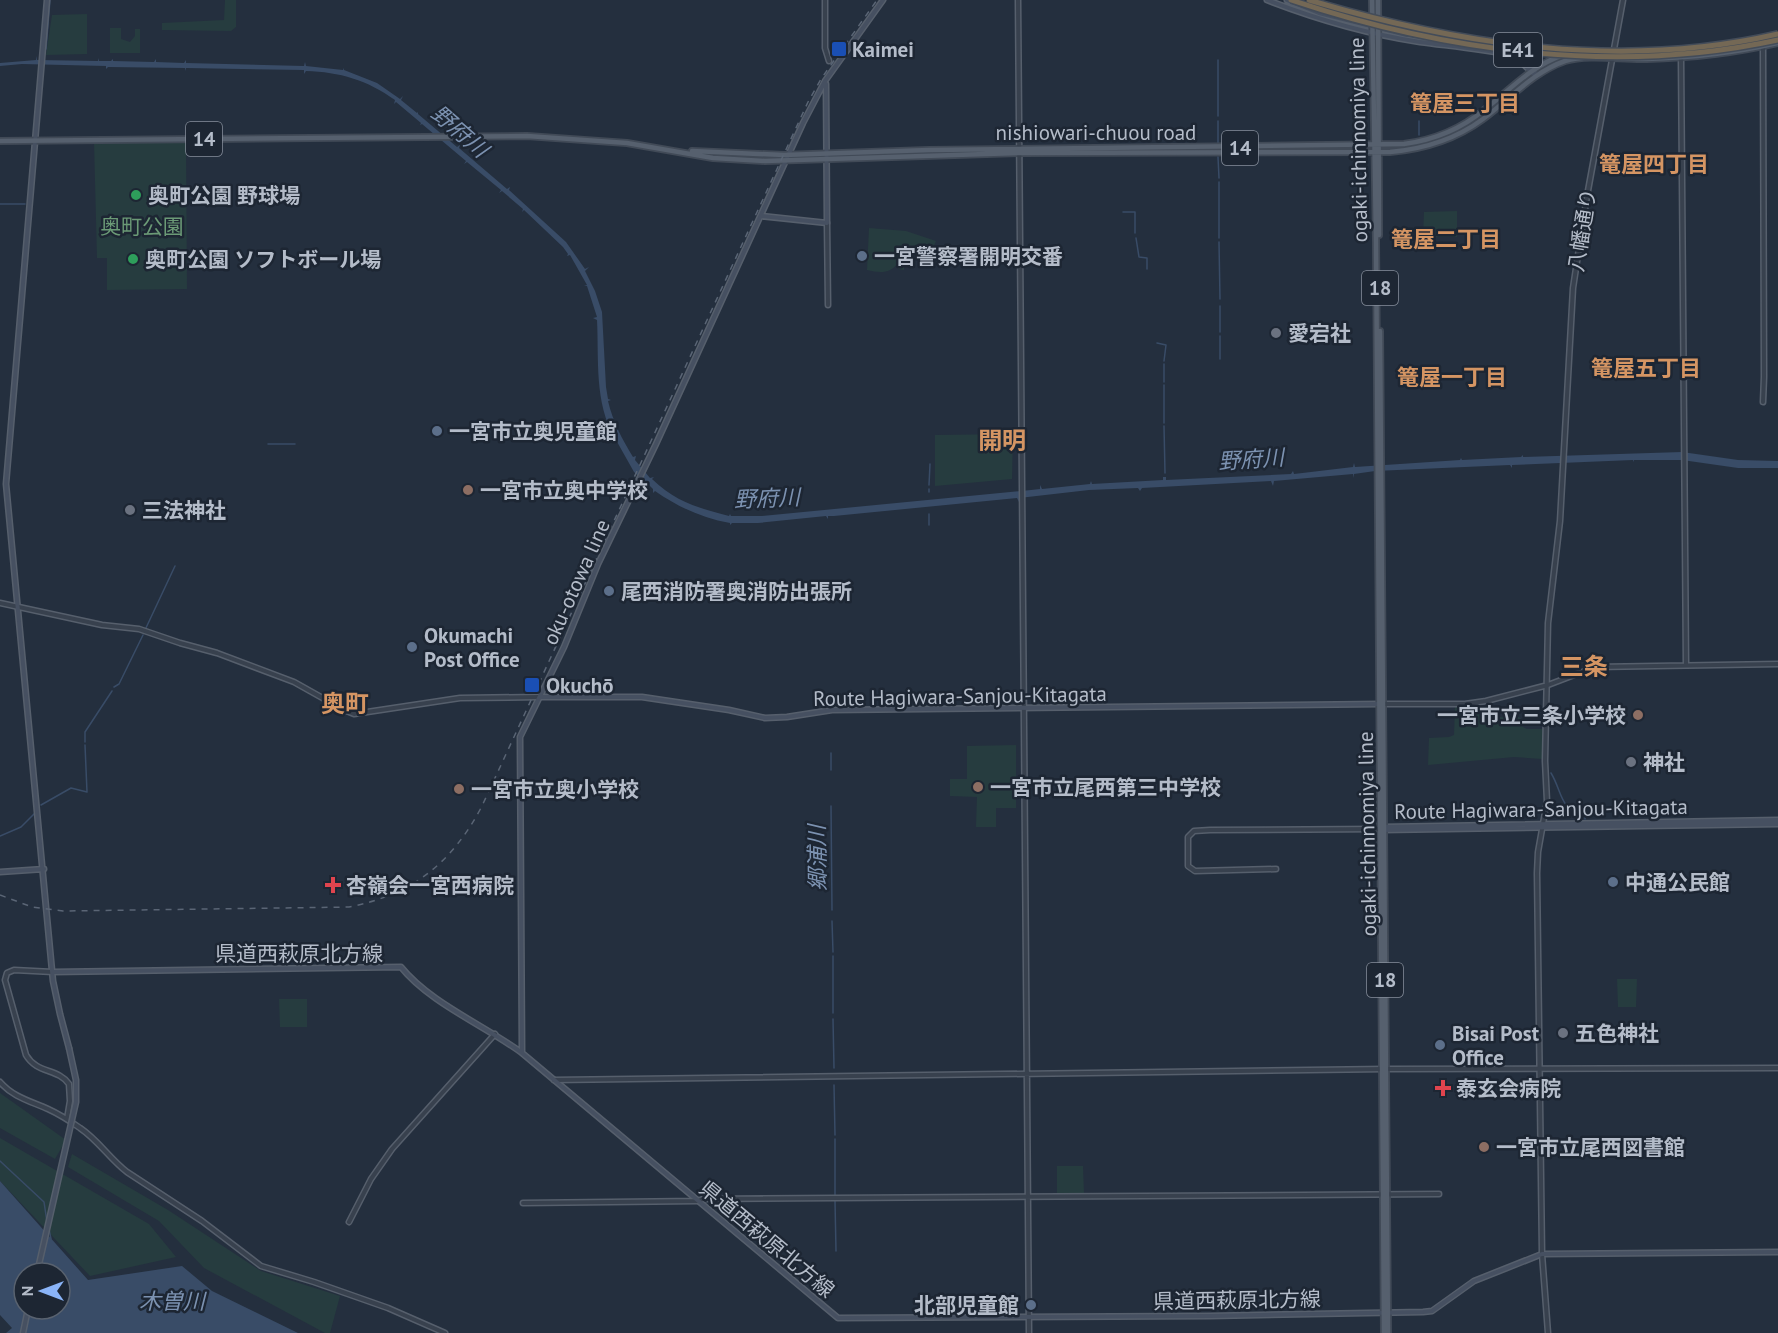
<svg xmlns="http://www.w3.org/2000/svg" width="1778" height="1333" font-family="'PT Sans','Noto Sans JP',sans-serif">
	<rect width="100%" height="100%" fill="#242f3e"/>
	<path fill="#263c3f" d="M225 0H236V27L231 31 162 30V23L224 20Z
		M87 14V54L46 55 52 15Z
		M110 28H121V39L130 42 135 36V29H140V53H110Z
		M94 142 186 143 187 289 107 290V258H97Z
		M1457 211V237H1423L1424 212Z
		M869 228 906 231 936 241 933 248 921 250 905 246 904 270 898 269V263C890 274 880 273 867 270Z
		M1013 434 1012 479 935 486V435Z
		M1483 706C1491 719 1505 718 1519 717L1521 719V726L1527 729H1543L1542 759 1514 757 1428 765 1429 738 1449 737 1454 735 1455 707Z
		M1016 745V808H996V827H976L977 797 950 796V779H967V746Z
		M1617 979H1637L1636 1007H1618Z
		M279 999H307V1027H280Z
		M0 1093 66 1140 55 1159 0 1128Z
		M0 1138 149 1224 176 1257 90 1276 0 1181Z
		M72 1154 168 1210 261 1271 340 1296 330 1333H325L204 1268 159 1221 68 1167Z
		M1057 1166H1083L1084 1193 1057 1194Z"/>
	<path fill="#394c67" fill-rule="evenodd" d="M36 56 37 60 98 61 99 58V61H111L113 59V61L154 62 156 59V62L184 63 186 60V63L304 66 305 62 306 66 343 70 344 68V70L377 83 400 99 403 96 401 100 417 113 418 112V114L457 147 460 145 459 148 507 189 510 187 509 190 566 242 585 269 589 267 585 271 595 291 602 312 606 387 608 399 611 400 608 401C613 422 622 439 633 457L636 456 635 460 650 478 654 477 652 479C676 502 698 508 729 516L730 514 731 516H762L1031 490 1040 489V485L1042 489 1090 484 1091 481 1092 484 1163 480V477H1166V480L1291 474 1293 471 1294 474 1353 467 1354 463 1355 467 1460 460 1461 458 1462 460 1521 457 1523 455V457L1682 452 1738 460 1778 461V468H1738L1682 460H1634V462L1633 460 1512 465V468L1510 465 1375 471 1354 474V478L1353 474 1274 481 1273 486 1271 481 1142 488 1140 491 1138 488 1089 490 1019 498V502L1017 498 834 516H828V519L826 516 758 523H732L730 525V523C702 518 678 507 655 491L653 493V489L646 482 644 484V481L634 472 616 440H611V438H615C594 403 599 359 597 320L593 318 597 317 587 286H584L587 285 570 255 567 256 568 254 563 247 524 210 522 212 523 209 502 191 499 193 501 190 467 162 464 164 466 161 422 124 420 125 421 123 396 102 394 104 395 100C367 80 340 72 306 71L304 74V70L186 68 185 71V68L108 67 106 69V66L22 64 0 66V63L36 60Z
		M0 1181 88 1280 182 1266 212 1291 298 1333H6L12 1328 0 1315ZM24 1273H60V1309H24Z"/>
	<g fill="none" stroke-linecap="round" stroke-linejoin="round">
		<path stroke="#394c67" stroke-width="1.5" d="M46 49 50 0
			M1218 60V116
			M1218 121V143
			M1419 135V121
			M1218 157 1219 178
			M1219 182V238
			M0 204H25
			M1123 212H1135V233
			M1136 238 1139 257 1147 258V269
			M1219 242 1220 299
			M1220 306V332
			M1157 343 1166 345 1164 361
			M1220 359V336
			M1164 382V364
			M1164 385V423
			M1164 426 1165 473
			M268 444H295
			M929 485 930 464
			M929 489V492
			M929 514V525
			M145 630 175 566
			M114 687 119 684 143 635
			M85 742V732L112 691
			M831 753V770
			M1551 773C1563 793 1559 810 1585 815V819
			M41 805 71 788 87 792 85 745
			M831 806 832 910
			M0 836 21 827 35 813
			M832 921 833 952
			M833 956V1013
			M833 1019 834 1068
			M834 1085 835 1135
			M835 1139V1196
			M0 1161 44 1202 47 1222
			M835 1201 836 1251
			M49 1229 51 1239"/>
		<g stroke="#565f6c" stroke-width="7">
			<path id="tertiary" d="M825 0V48L829 61
				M1018 0 1029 1333
				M1681 57 1686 665
				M827 223 828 305
				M1763 402 1764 377 1763 46
				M0 603 102 625 139 629 180 643 217 653 294 682 344 710 354 714 460 698 540 697
				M1383 704H1465L1486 701 1548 685 1595 667 1778 664
				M1276 869 1195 871 1188 866V837L1194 831 1210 830 1380 829
				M53 972 14 970 7 973 5 980 26 1055C37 1074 58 1068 69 1084L70 1101 67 1119
				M554 1080 1386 1069 1778 1068
				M0 1082C13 1097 30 1101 48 1109 59 1114 70 1121 80 1128 98 1140 110 1159 127 1172L202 1221 261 1266 314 1282 388 1308 445 1333
				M523 1203 698 1201 703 1199 1439 1194
				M349 1222 371 1179 392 1149 495 1034
				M1548 1333 1542 1254 1537 873 1538 852 1547 801 1545 761 1548 623 1560 521 1573 288 1587 196 1623 0"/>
		</g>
		<g stroke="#565f6c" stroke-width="7">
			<path id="secondary" d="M47 0 6 484 53 981 60 1014 69 1048
				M1267 0C1316 19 1368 34 1420 42 1450 46 1481 49 1512 55L1519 60 1536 76
				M1287 0 1319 13 1407 35
				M1515 52 1521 55 1535 72
				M761 216 827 223 826 84
				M540 697H642L729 710 765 718 787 717 832 710 1380 704
				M1383 827 1778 820
				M1383 830 1778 824
				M0 872 44 869
				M53 972 401 967C430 1003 484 1025 522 1053L838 1318 1210 1316 1423 1312 1432 1311 1474 1281 1542 1254 1778 1252
				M522 1053 520 737 564 647 598 564 656 444 803 123 825 81 883 0
				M23 1333 28 1309"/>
		</g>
		<g stroke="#414a57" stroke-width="8">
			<path id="primary" d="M1372 0 1376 240 1384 1333
				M1378 0 1379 235
				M0 141 527 136 627 143 713 158 765 161 1019 153 1390 152C1424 149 1456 139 1483 119 1510 99 1533 72 1565 61 1590 54 1621 60 1647 59 1691 58 1735 53 1778 43
				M692 151 784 155 929 150 1404 144C1434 140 1461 129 1484 110 1510 90 1531 66 1563 55
				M1380 331 1388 1333"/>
		</g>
		<use href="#tertiary" stroke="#38414e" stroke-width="4"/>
		<use href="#secondary" stroke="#465061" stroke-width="4"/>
		<use href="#primary" stroke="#56606e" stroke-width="4.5"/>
		<path stroke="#5a6575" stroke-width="1.5" stroke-dasharray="6 6" stroke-linecap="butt" d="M0 895 32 907 63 911 349 907C412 895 452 863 482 806L808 102 821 79 877 0"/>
		<g stroke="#565f6c" stroke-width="7" stroke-linecap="butt">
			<path id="secondary-bridge" d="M37 1273 76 1102V1080L69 1048"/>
		</g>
		<g stroke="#434c59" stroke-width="8" stroke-linecap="butt">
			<path id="motorway-bridge" d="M1291 0C1446 52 1617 75 1778 40
				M1309 0C1460 45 1622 70 1778 34"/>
		</g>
		<use href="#secondary-bridge" stroke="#465061" stroke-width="4"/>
		<use href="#motorway-bridge" stroke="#746855" stroke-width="5"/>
	</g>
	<g fill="#1a4fb4" stroke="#1d2633" stroke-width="2">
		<rect x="831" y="41" width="16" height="16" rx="3"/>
		<rect x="524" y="677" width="16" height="16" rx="3"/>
	</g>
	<g fill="#2e9e5b" stroke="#1d2633" stroke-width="2">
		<circle cx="136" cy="195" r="6"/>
		<circle cx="133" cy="259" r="6"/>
	</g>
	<g fill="#5c6f8a" stroke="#1d2633" stroke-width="2">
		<circle cx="862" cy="256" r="6"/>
		<circle cx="437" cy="431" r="6"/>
		<circle cx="609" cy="591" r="6"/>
		<circle cx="412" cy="647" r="6"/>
		<circle cx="1613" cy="882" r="6"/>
		<circle cx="1440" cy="1045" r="6"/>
		<circle cx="1031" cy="1305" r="6"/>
	</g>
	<g fill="#6b7280" stroke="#1d2633" stroke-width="2">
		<circle cx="1276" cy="333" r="6"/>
		<circle cx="130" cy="510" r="6"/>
		<circle cx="1631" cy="762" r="6"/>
		<circle cx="1563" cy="1033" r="6"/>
	</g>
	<g fill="#8d6e63" stroke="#1d2633" stroke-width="2">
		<circle cx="468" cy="490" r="6"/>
		<circle cx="1638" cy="715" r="6"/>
		<circle cx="978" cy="787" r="6"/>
		<circle cx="459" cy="789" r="6"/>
		<circle cx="1484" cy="1147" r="6"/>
	</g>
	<g fill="#e0444e" stroke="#1d2633" stroke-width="2">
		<path d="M330 876h6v6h6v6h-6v6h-6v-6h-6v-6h6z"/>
		<path d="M1440 1079h6v6h6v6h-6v6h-6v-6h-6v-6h6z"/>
	</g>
	<g text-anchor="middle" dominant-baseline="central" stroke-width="5" stroke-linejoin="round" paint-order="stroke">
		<g fill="#1d2633" stroke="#878f9c" stroke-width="1.5">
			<rect x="1494" y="33" width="48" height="34" rx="4.5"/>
			<rect x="186" y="122" width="36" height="34" rx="4.5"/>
			<rect x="1222" y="131" width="36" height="34" rx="4.5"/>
			<rect x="1362" y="271" width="36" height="34" rx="4.5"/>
			<rect x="1367" y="963" width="36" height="34" rx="4.5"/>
		</g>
		<g font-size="20" font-weight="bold" fill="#b4bcc9">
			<text x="1518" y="50">E41</text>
			<text x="204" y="139">14</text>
			<text x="1240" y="148">14</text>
			<text x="1380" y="288">18</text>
			<text x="1385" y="980">18</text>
		</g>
		<g font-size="21" font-weight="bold" fill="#b4bcc9" stroke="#1d2633" text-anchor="start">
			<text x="852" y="49">Kaimei</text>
			<text x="148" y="195">奥町公園 野球場</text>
			<text x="874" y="256">一宮警察署開明交番</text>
			<text x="145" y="259">奥町公園 ソフトボール場</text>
			<text x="1288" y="333">愛宕社</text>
			<text x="449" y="431">一宮市立奥児童館</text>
			<text x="480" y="490">一宮市立奥中学校</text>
			<text x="142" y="510">三法神社</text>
			<text x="621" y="591">尾西消防署奥消防出張所</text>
			<text x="424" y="635">Okumachi<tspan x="424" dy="24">Post Office</tspan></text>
			<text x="546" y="685">Okuchō</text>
			<text x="1626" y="715" text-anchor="end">一宮市立三条小学校</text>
			<text x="1643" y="762">神社</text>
			<text x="990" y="787">一宮市立尾西第三中学校</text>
			<text x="471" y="789">一宮市立奥小学校</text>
			<text x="1625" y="882">中通公民館</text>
			<text x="346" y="885">杏嶺会一宮西病院</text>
			<text x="1452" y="1033">Bisai Post<tspan x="1452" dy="24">Office</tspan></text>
			<text x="1575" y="1033">五色神社</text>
			<text x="1456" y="1088">泰玄会病院</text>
			<text x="1496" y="1147">一宮市立尾西図書館</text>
			<text x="1019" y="1305" text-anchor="end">北部児童館</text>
		</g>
		<g font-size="21" fill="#b4bcc9" stroke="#1d2633">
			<text x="1096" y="132">nishiowari-chuou road</text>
			<text transform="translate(1358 140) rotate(-91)">ogaki-ichinnomiya line</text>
			<text transform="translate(1582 230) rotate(-81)">八幡通り</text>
			<text transform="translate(576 582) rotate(-66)">oku-otowa line</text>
			<text transform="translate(960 696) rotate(-1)">Route Hagiwara-Sanjou-Kitagata</text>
			<text transform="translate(1541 809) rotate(-1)">Route Hagiwara-Sanjou-Kitagata</text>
			<text transform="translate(1367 834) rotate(-91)">ogaki-ichinnomiya line</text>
			<text x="299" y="953">県道西萩原北方線</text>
			<text transform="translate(767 1239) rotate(40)">県道西萩原北方線</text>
			<text transform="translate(1237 1300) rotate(-1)">県道西萩原北方線</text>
		</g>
		<g font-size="21" fill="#6b9a76" stroke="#1d2633">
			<text x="142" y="226">奥町公園</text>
		</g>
		<g font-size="22" font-weight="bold" fill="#d59563" stroke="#1d2633">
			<text x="1465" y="103">篭屋三丁目</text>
			<text x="1654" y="164">篭屋四丁目</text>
			<text x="1446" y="239">篭屋二丁目</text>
			<text x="1646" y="368">篭屋五丁目</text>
			<text x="1452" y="377">篭屋一丁目</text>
		</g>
		<g font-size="22" font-style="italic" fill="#7c92b1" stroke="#1d2633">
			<text transform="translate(460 131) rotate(41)">野府川</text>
			<text transform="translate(1251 459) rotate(-4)">野府川</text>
			<text transform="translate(767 498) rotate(-2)">野府川</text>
			<text transform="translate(817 858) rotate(-91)">郷浦川</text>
			<text x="172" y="1301">木曽川</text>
		</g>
		<g font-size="24" font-weight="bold" fill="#d59563" stroke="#1d2633">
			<text x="1002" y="440">開明</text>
			<text x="1584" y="666">三条</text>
			<text x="345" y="703">奥町</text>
		</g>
	</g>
	<g transform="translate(42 1291) rotate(270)"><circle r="28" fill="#1d2633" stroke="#59626f" stroke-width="1.5"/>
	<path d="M0-4.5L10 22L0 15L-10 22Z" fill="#8ab4f8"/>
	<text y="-9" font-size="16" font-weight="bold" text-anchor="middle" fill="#b4bcc9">N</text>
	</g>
</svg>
